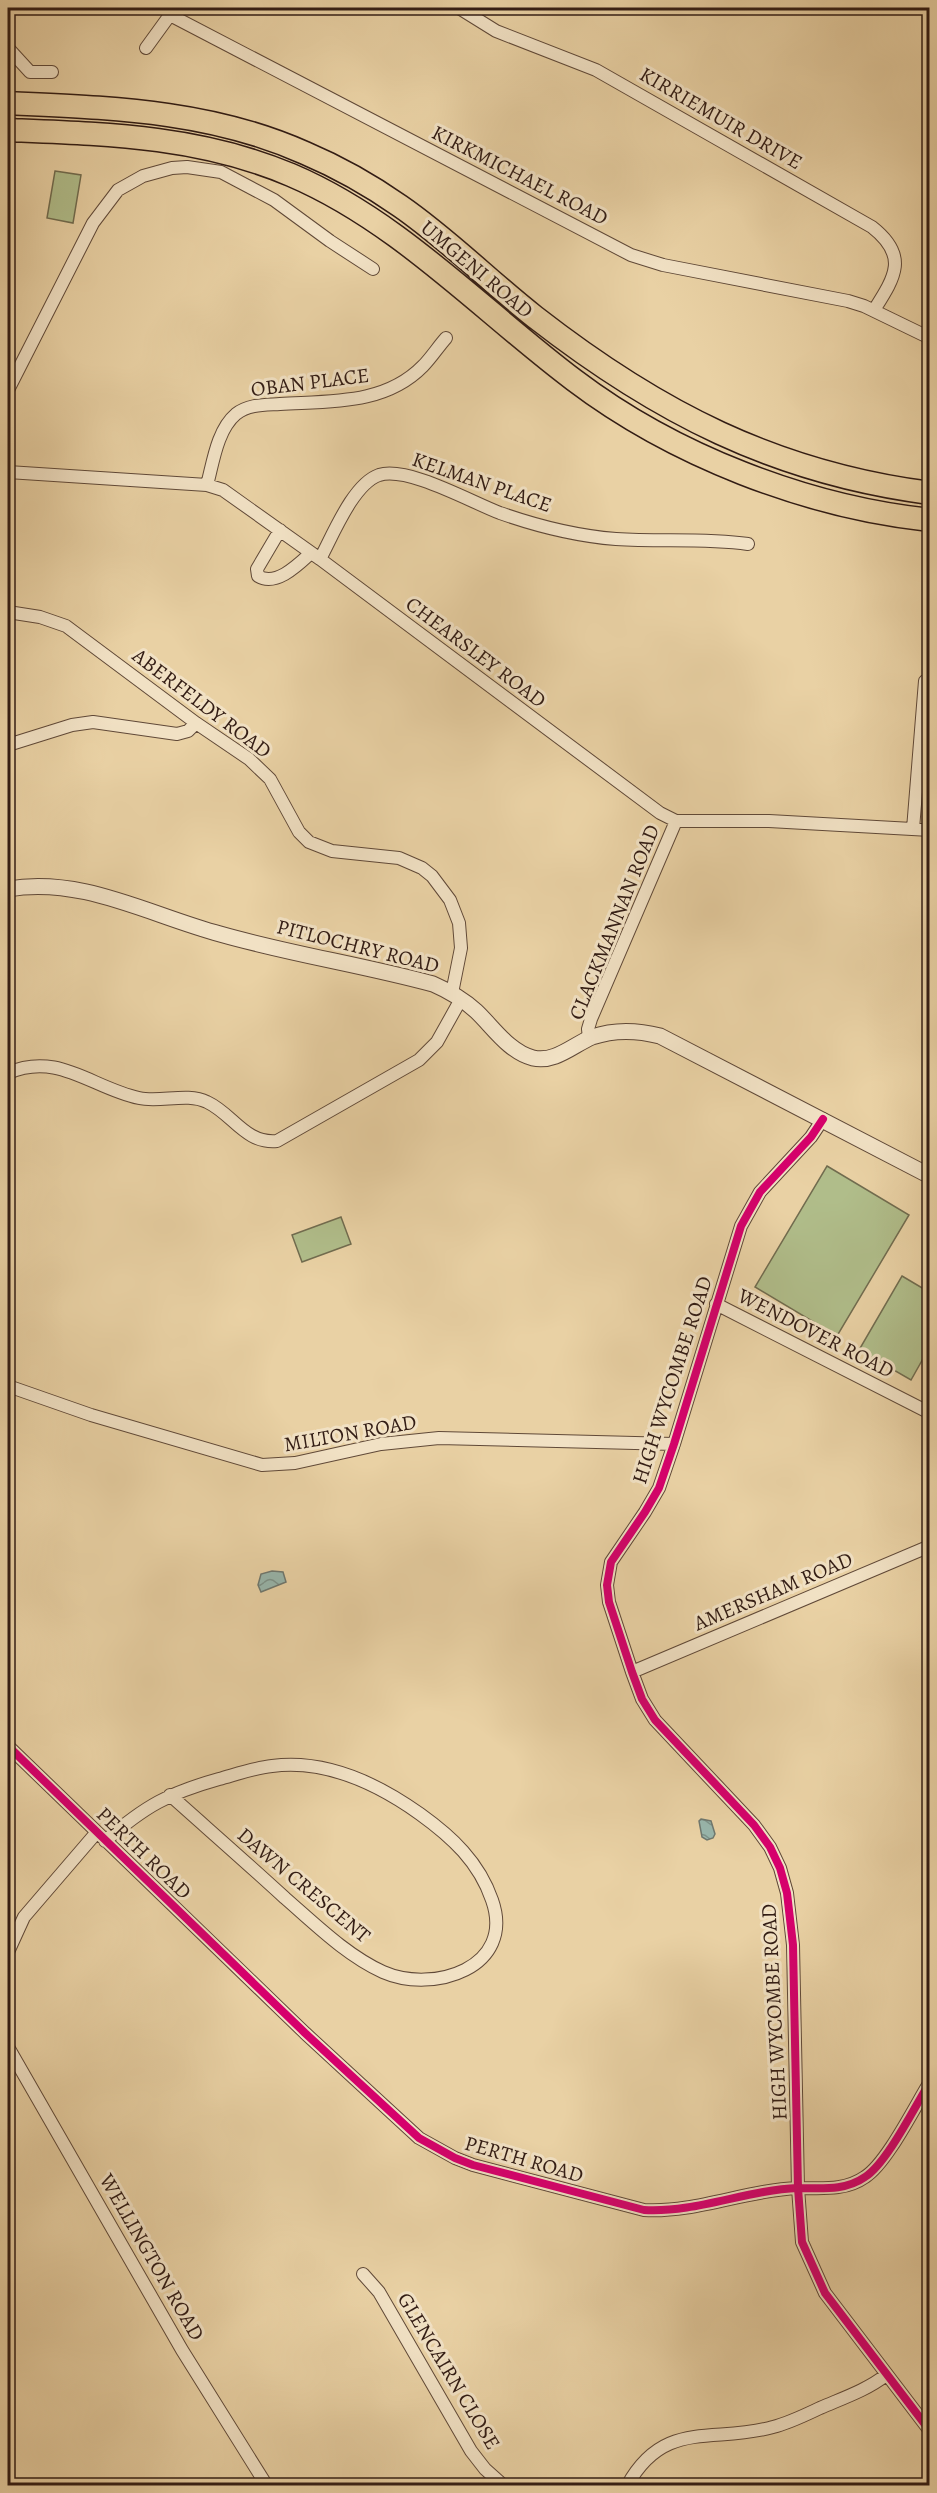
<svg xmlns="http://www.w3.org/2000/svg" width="937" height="2493" font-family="Alegreya,serif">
	<defs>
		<pattern id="water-waves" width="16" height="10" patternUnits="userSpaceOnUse" patternTransform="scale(1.5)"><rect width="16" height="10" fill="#98b6ac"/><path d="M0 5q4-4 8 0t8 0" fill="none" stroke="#7d938b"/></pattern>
	</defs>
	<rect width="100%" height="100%" fill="#e9d1a4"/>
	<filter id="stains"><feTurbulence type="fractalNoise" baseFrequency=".00333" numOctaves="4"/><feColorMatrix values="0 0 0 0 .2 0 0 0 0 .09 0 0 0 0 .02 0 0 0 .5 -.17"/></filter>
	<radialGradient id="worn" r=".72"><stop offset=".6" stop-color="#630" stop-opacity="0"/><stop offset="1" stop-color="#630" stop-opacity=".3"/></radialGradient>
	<path fill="#b0bd8a" stroke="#716c4f" stroke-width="1.5" d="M55 171 81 175 73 223 47 218Z
		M827 1166 909 1215 837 1336 755 1287Z
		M341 1217 351 1244 302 1262 292 1235Z
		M902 1276 929 1292V1348L911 1380 859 1350Z"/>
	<path fill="url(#water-waves)" stroke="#6f786f" stroke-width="1.5" d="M272 1571 283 1572 286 1582 261 1592 258 1585 261 1574Z
		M701 1819 711 1821 715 1834 713 1838 707 1840 702 1837 699 1821Z"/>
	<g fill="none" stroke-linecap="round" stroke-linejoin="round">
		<g stroke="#604938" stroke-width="14">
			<path id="minor" d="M459 8 496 31 596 70 872 227C909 256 895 277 874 310
				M170 15 631 255 663 265 848 301 864 306 930 338
				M8 48 30 72H52
				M146 48 175 8
				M8 390 93 223 118 190 143 176 172 168 187 167 221 172 274 200 330 241 373 269
				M8 472 207 485 223 490 320 559 660 813 676 821H769L930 830
				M207 485C213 463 217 430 236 414 249 404 265 405 280 404 330 401 385 405 423 366 431 358 438 347 446 338
				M280 530 257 569 258 576C276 587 298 565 311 553
				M320 559C333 535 353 484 379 475 408 466 471 502 500 513 537 526 577 536 616 539 660 542 704 538 748 544
				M8 612 40 617 66 626 196 723 249 759 270 779 299 832 309 842 332 851 399 858 422 868 432 876 450 900 459 923 461 948 452 993
				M8 745 72 725 93 722 177 734 188 731 196 723
				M913 829 925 681
				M589 1038 588 1029 591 1019 676 821
				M8 1073C58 1051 92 1088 139 1098 160 1103 187 1092 207 1102 233 1114 245 1144 277 1141L419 1060 437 1042 461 999
				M823 1119 811 1137 760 1192 741 1226 674 1444 659 1488 645 1512 611 1562 607 1585 609 1602 632 1672 642 1699 655 1720 754 1825 770 1847 780 1868 787 1893 793 1945 798 2188 802 2242 825 2293 930 2431
				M716 1304 930 1413
				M8 1339V1357
				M8 1386 91 1415 262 1465 295 1463 381 1444 439 1438 674 1444
				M632 1672 930 1546
				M8 1746 305 2033 419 2138 455 2158 473 2165 644 2210C696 2213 746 2190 798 2188 822 2188 845 2191 865 2177 887 2163 915 2106 930 2082
				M105 1841C145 1806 169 1793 219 1779 237 1774 254 1768 272 1766 326 1759 378 1784 420 1814 452 1837 479 1862 492 1900 516 1968 433 1994 383 1972 346 1955 315 1924 285 1898 247 1863 208 1829 170 1795
				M8 1952 24 1917 97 1832
				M8 2047 182 2350 267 2486
				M363 2274 379 2292 471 2451 485 2469 504 2486
				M627 2486C664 2418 714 2444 773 2427 789 2423 805 2415 820 2408 843 2398 867 2390 886 2375"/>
		</g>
		<g stroke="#604938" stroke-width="17">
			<path id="tertiary" d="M8 889C82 876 149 915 220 934 290 954 363 965 433 984 449 991 464 1000 476 1011 493 1027 509 1052 533 1058 555 1063 573 1045 592 1037 615 1029 637 1030 660 1036L930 1176"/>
		</g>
		<g stroke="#321c14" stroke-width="25">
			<path id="motorway" d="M8 103C111 108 209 110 305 153 338 167 370 185 400 206 448 239 489 281 535 317 657 412 775 473 930 493
				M8 130C106 134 199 136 291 175 399 221 481 310 574 380 673 455 806 507 930 520"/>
		</g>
		<use href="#minor" stroke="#f1e1c4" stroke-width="12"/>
		<use href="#tertiary" stroke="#f1e1c4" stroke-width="15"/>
		<use href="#motorway" stroke="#e9d1a4" stroke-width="22"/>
		<g stroke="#f1e1c4" stroke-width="11">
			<path id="cycleway" d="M823 1119 811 1137 760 1192 741 1226 674 1444 659 1488 645 1512 611 1562 607 1585 609 1602 632 1672 642 1699 655 1720 754 1825 770 1847 780 1868 787 1893 793 1945 798 2188 802 2242 825 2293 930 2431
				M8 1746 305 2033 419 2138 455 2158 473 2165 644 2210C696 2213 746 2190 798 2188 822 2188 845 2191 865 2177 887 2163 915 2106 930 2082"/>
		</g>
		<use href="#cycleway" stroke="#d6006c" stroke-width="8"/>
	</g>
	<g text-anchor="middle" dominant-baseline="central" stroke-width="6" stroke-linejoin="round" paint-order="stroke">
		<g font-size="21" fill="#321c14" stroke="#f1e1c4">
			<text transform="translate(721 118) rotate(30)">KIRRIEMUIR DRIVE</text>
			<text transform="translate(520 175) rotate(27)">KIRKMICHAEL ROAD</text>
			<text transform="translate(477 269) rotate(40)">UMGENI ROAD</text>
			<text transform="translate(310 382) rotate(-7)">OBAN PLACE</text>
			<text transform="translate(482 482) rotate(19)">KELMAN PLACE</text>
			<text transform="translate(476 652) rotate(37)">CHEARSLEY ROAD</text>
			<text transform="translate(202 703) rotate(37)">ABERFELDY ROAD</text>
			<text transform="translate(614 922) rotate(-68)">CLACKMANNAN ROAD</text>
			<text transform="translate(358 946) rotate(14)">PITLOCHRY ROAD</text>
			<text transform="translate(816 1333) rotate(27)">WENDOVER ROAD</text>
			<text transform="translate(672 1380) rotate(-72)">HIGH WYCOMBE ROAD</text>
			<text transform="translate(350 1433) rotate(-10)">MILTON ROAD</text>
			<text transform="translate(773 1591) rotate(-23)">AMERSHAM ROAD</text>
			<text transform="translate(144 1853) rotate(44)">PERTH ROAD</text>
			<text transform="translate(304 1885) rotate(40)">DAWN CRESCENT</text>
			<text transform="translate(774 2012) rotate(-93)">HIGH WYCOMBE ROAD</text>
			<text transform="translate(524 2159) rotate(16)">PERTH ROAD</text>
			<text transform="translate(152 2257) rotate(60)">WELLINGTON ROAD</text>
			<text transform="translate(449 2371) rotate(59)">GLENCAIRN CLOSE</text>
		</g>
	</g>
	<rect width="937" height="2493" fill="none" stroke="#e9d1a4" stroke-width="30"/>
	<rect x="9" y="9" width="919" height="2475" fill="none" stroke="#321c14" stroke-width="3"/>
	<rect x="15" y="15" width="907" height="2463" fill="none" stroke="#321c14" stroke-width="1.5"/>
	<rect width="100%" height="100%" filter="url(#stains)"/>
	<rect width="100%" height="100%" fill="url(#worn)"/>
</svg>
